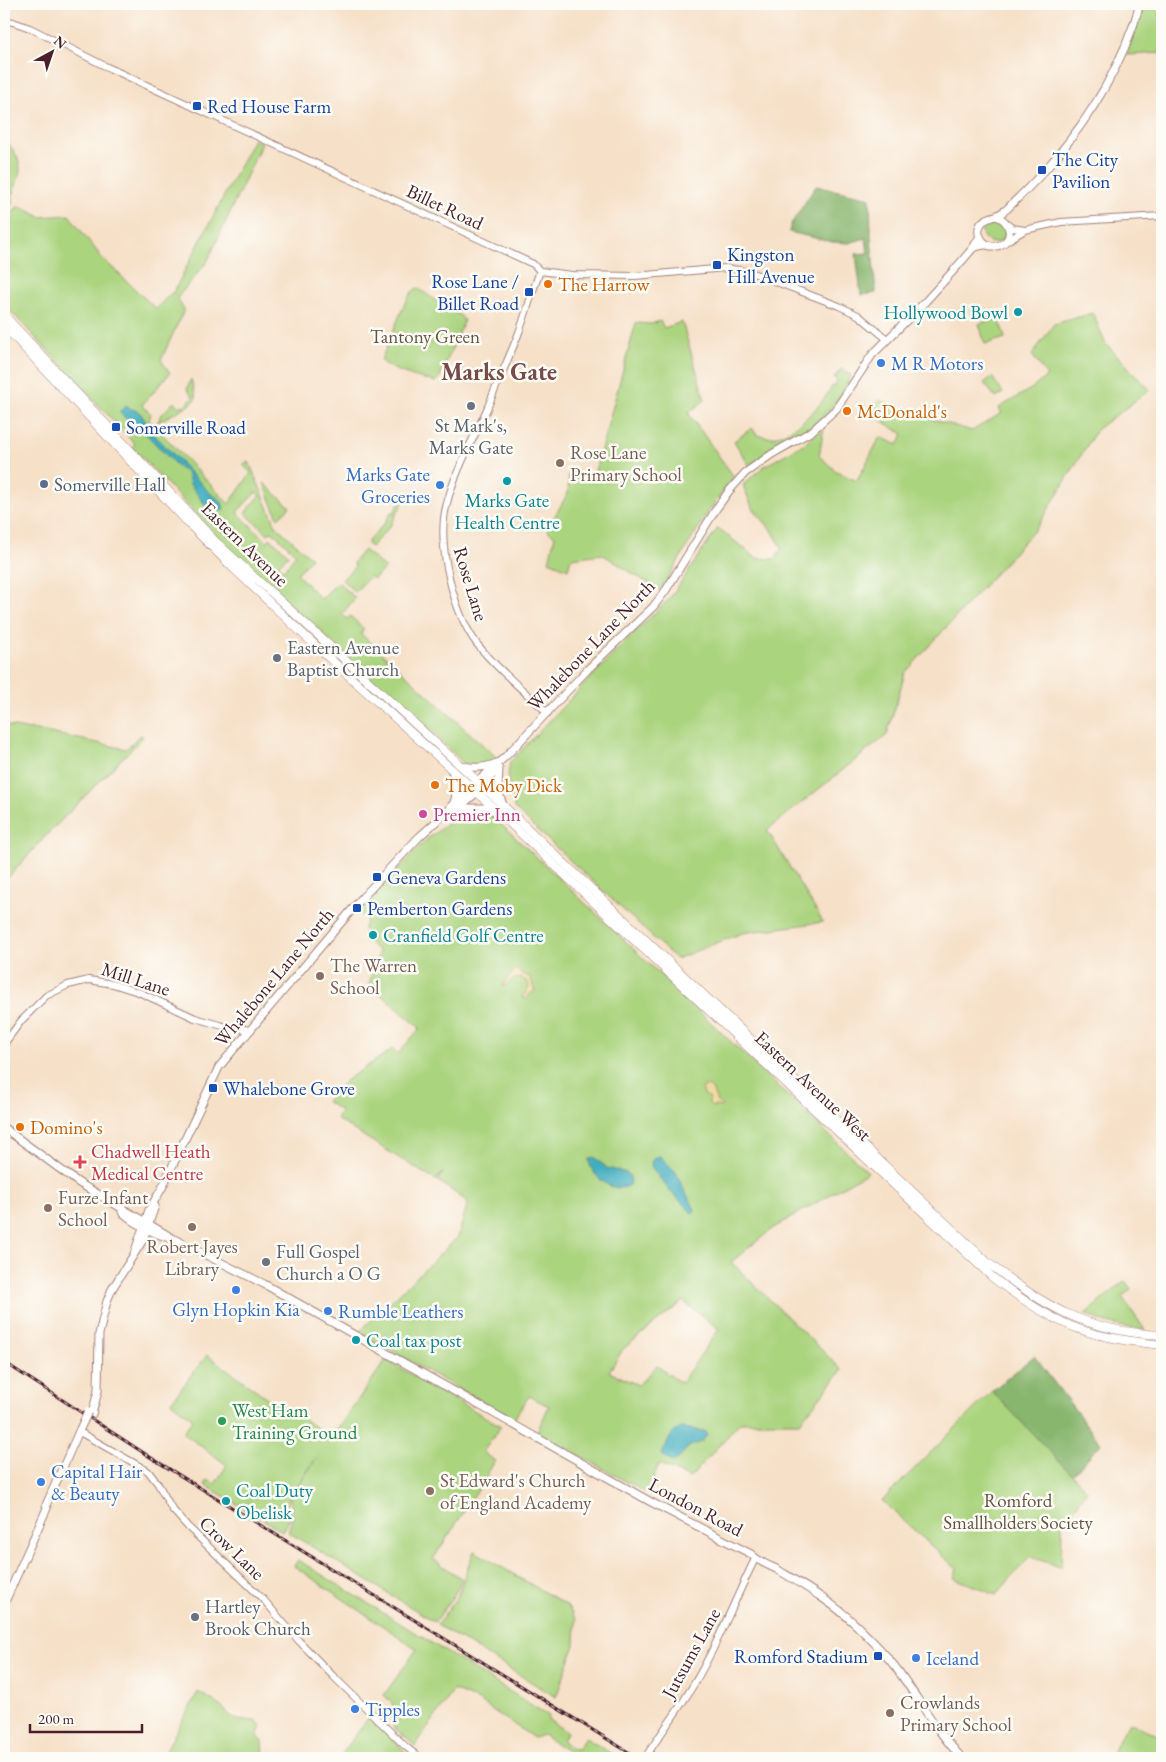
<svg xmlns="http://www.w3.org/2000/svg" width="1166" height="1762" font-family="'EB Garamond',serif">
	<rect width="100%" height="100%" fill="#fdfcf7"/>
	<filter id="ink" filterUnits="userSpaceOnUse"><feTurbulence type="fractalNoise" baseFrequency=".02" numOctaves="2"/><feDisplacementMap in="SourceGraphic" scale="10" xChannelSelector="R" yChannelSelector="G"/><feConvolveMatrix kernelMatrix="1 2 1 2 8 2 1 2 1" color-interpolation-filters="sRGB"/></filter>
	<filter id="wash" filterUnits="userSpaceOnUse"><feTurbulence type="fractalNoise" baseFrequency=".0096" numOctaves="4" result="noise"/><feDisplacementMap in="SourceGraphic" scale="20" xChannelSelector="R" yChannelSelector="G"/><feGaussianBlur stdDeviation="1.12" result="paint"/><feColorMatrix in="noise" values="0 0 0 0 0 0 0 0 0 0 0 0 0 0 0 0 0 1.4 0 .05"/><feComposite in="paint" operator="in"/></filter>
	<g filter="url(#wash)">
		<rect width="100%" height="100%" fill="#f6e0c7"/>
		<path fill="#abd47f" stroke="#7a7a55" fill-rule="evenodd" d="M1144 4H1162V53L1127 55Z
			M4 138C13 150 23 160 19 177 16 187 11 193 12 204L4 212Z
			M254 139 262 143 207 262 177 298 184 310 161 360 170 373 142 405 151 414 149 420 229 504 251 473 243 465 249 462 276 526 311 558 297 574 321 599 338 582 355 598 342 614 347 619 350 616 364 629 361 634 497 758C487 765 475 766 463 763L425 725 417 721 322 634 323 632 317 627 315 628 223 543 132 447 135 444 4 304V218L19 206 41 217 69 215 102 258 156 309 172 292 173 293ZM256 492 260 496 245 513 268 534 272 531 296 554 284 570 278 565 289 555 270 538 267 542 237 512Z
			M982 231a12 12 0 1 1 24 0a12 12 0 1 1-24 0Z
			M417 288 425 293 448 309 461 316 464 321 439 379 435 382C420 378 392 372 381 360L404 305 412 292Z
			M1093 313 1105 343 1150 390 1097 429 1038 526 905 673 887 735 767 830 823 922 742 933 676 959 515 809C509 791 506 782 510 762L624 643 670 598 718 528 756 558 775 559 782 548 773 532 752 507 743 485 763 467 807 442 824 428 819 456 836 471 857 481 880 437 898 445 903 434 872 415 878 400 935 420 972 431 1002 413 999 408 1034 387 1047 376 1032 355 1054 324Z
			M999 318 1005 338 985 344 979 324Z
			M660 321 664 328 682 322 705 400 688 413 734 477 708 512 667 580 659 590 602 554 571 558 568 569 549 561 555 536 547 530 568 493 569 473 592 482 636 323 651 324Z
			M841 369 851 375C846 385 842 395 835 403 814 432 777 444 749 465L734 441 752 428 757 435C763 436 768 438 773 437 795 433 822 406 832 386L835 387 837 379 834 378Z
			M992 377 1003 393 996 398 984 383Z
			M191 379 196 398 191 404 156 423 160 419 159 417 174 402 179 407 182 405 184 406 193 397 187 389Z
			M264 483 290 507 278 518Z
			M402 497 405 499 390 526 371 547 368 545V541L385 523 391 512 394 513Z
			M364 550 385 568 374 579 370 576 355 592 342 580 355 566 353 563Z
			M4 725 30 730 31 729 126 749 140 735 143 737 41 841 4 882Z
			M485 814 493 817 544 864 868 1172 772 1229 731 1262 842 1370 800 1422H740L690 1478 659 1464 647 1493 537 1432 549 1406 529 1396 514 1419 501 1413 359 1332 458 1237 468 1202 437 1180 444 1172 435 1180 336 1119 341 1111 326 1101 345 1081 393 1049 398 1054 420 1028 369 984 379 951 365 939 364 927 367 921 359 911 426 840 459 815ZM683 1301 719 1329 681 1383 657 1366 638 1385 609 1372 623 1349Z
			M1125 1281 1131 1289 1122 1297 1145 1330C1124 1327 1103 1324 1085 1314Z
			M207 1355 277 1405 293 1412 331 1438 386 1360 501 1426 483 1452 495 1461 487 1474 488 1475 433 1559 462 1579 453 1597 435 1622 288 1532 293 1516 290 1498 316 1459 289 1497 287 1507 291 1514 290 1518 282 1531 205 1485 208 1480 215 1484 227 1465 183 1433 193 1419 171 1402Z
			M992 1391 1087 1490 1062 1526 1061 1568 1030 1556 996 1595 954 1578 957 1569 882 1501Z
			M474 1551 566 1605 576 1619 575 1645 556 1697 437 1625 457 1597Z
			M298 1560 549 1716 547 1719 567 1732 563 1740 570 1748 578 1749 584 1739H588L618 1758H578L543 1735 534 1738 479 1701 454 1690 415 1746 392 1726 400 1717 399 1711 384 1695 417 1649 294 1566Z
			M198 1692C204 1696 212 1699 218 1704 236 1719 230 1722 256 1720L261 1726 257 1737 263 1741 264 1758H175L166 1750Z
			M369 1717 409 1755 407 1758H339Z
			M1129 1722 1162 1737V1758H1109Z"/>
		<path fill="#88b66e" stroke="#696a4c" d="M816 186 870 198 871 238 876 293 861 295 856 254 868 253 866 238 849 243 832 242 789 232 791 224Z
			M1034 1356 1101 1444 1072 1475 992 1391Z"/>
		<path fill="#eeda9e" stroke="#9c7c64" d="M517 968 522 974 530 977 535 991 530 994 526 999 521 997 525 994 529 987 528 982 522 978 514 979 503 987 504 983Z
			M708 1086 712 1089 717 1102 722 1105 721 1107 717 1106 712 1107 709 1104V1098L704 1095 702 1088Z"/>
		<path fill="#40adbf" stroke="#456675" d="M126 406C130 410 136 409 140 413 145 419 147 425 151 430 160 443 172 452 181 461V463L210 493 222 502 224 510 223 511 219 509 212 511 208 509 190 484 187 473 176 465 146 434 135 428 119 412Z
			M660 1156 676 1172 683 1188 695 1209 694 1212 692 1213 668 1189 652 1168 651 1162 654 1158Z
			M594 1157 607 1168 627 1173 630 1177 631 1183C616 1198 589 1175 589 1159Z
			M683 1428 704 1431 707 1435C699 1448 696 1441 688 1448 680 1454 683 1458 672 1462L665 1458 662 1454C668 1443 670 1430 683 1428Z"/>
	</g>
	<g filter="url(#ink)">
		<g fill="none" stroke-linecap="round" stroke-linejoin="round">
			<g stroke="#a08079" stroke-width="8">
				<path id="secondary" d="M4 20 13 22 30 28 107 67 533 264 540 271 572 275 635 276 726 268 750 272 839 306 858 315 887 339
					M1008 225 1012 228 1025 230
					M1005 242 1025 230 1061 222 1162 216
					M540 271C532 292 526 314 518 335 508 360 497 384 487 409 473 440 454 473 446 507 437 545 453 612 477 644 497 669 524 691 548 713
					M4 1044 21 1021 46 996 68 985 89 980 113 984 141 993 195 1018 223 1026 251 1030
					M83 1434 148 1471 158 1484 172 1509 188 1527 263 1599 299 1641 333 1676 405 1746 420 1758
					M645 1758C658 1737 673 1718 686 1697 714 1654 732 1605 755 1559"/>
			</g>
			<g stroke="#a08079" stroke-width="9">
				<path id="primary" d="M990 246C985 244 981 241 979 234 977 222 987 218 996 216 1000 214 1004 211 1007 209 1022 194 1038 179 1052 162 1091 117 1124 62 1140 4
					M973 248C977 247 980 245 985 245 990 245 995 248 1000 245 1016 238 1009 220 996 216
					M458 764C469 769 486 768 497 763
					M451 769C457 780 458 794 453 805
					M499 769 498 790 503 805
					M456 808H484L498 812
					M449 810 452 805 507 755 588 669 653 607 666 590 716 509 729 491 745 473 772 454 812 431 836 409 872 355 924 303 955 269 973 248 980 236
					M4 1128 79 1183 174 1239 264 1284 651 1502 751 1554C758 1562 771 1566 780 1571 806 1587 833 1603 855 1624 871 1639 886 1654 899 1672 920 1701 937 1732 962 1758
					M122 1212C135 1223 151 1233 169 1238
					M135 1251 149 1210 162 1188 219 1067 361 899 419 837 449 810C465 808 485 783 496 771
					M92 1414 98 1391 99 1334 107 1301 112 1289 143 1240 155 1206
					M4 1604 47 1508 46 1505 80 1429"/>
			</g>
			<g stroke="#a08079" stroke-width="9">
				<path id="highway" d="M4 315 215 541 474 778 987 1262C1044 1307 1088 1332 1162 1335
					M4 326 192 527 231 566 304 635 481 796 992 1277C1018 1297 1048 1318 1079 1329 1103 1338 1136 1342 1162 1345
					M481 789V782L484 777"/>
			</g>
			<use href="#secondary" stroke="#fff" stroke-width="6"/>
			<use href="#primary" stroke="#fff" stroke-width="7"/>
			<use href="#highway" stroke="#fff" stroke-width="8"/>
			<g stroke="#4a1f2b" stroke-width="3">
				<path id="rail" d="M4 1362 150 1457 638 1758"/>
			</g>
			<use href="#rail" stroke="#fdfcf7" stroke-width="1" stroke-dasharray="4" stroke-linecap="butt"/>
			<g stroke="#a08079" stroke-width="9" stroke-linecap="butt">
				<path id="primary-bridge" d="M80 1429 88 1412"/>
			</g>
			<use href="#primary-bridge" stroke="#fff" stroke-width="7"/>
		</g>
	</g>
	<g fill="#1a4fb4" stroke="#fdfcf7" stroke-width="2">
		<rect x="192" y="101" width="10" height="10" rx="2.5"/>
		<rect x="1037" y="165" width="10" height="10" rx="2.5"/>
		<rect x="712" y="260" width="10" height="10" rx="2.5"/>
		<rect x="524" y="287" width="10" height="10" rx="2.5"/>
		<rect x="111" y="422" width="10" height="10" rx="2.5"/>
		<rect x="372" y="872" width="10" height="10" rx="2.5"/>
		<rect x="352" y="903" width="10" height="10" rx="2.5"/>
		<rect x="208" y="1083" width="10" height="10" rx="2.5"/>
		<rect x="873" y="1651" width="10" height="10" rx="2.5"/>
	</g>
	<g fill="#e8710a" stroke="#fdfcf7" stroke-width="2">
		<circle cx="548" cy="284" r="5"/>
		<circle cx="847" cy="411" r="5"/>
		<circle cx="435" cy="785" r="5"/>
		<circle cx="20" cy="1127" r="5"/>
	</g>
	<g fill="#0f9aa8" stroke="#fdfcf7" stroke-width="2">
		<circle cx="1018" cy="312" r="5"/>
		<circle cx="507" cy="481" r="5"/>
		<circle cx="373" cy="935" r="5"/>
		<circle cx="356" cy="1340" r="5"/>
		<circle cx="226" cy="1501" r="5"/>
	</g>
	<g fill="#3f7fe0" stroke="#fdfcf7" stroke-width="2">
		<circle cx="881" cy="363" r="5"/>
		<circle cx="440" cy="485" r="5"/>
		<circle cx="236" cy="1290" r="5"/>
		<circle cx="328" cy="1311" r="5"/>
		<circle cx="41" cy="1482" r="5"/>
		<circle cx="916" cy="1658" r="5"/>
		<circle cx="355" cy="1709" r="5"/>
	</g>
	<g fill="#6b7280" stroke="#fdfcf7" stroke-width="2">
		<circle cx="471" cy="406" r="5"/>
		<circle cx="277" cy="658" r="5"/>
		<circle cx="266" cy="1262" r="5"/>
		<circle cx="195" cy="1617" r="5"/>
	</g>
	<g fill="#8d6e63" stroke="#fdfcf7" stroke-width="2">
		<circle cx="560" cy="463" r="5"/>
		<circle cx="320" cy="976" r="5"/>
		<circle cx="48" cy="1208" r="5"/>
		<circle cx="192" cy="1227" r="5"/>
		<circle cx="430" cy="1491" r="5"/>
		<circle cx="890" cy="1713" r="5"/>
	</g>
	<circle fill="#5c6f8a" stroke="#fdfcf7" stroke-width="2" cx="44" cy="484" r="5"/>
	<circle fill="#d1479c" stroke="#fdfcf7" stroke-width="2" cx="423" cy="814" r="5"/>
	<path fill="#e0444e" stroke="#fdfcf7" stroke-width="2" d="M77.5 1154.5h5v5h5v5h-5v5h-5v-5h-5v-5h5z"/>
	<circle fill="#2e9e5b" stroke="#fdfcf7" stroke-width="2" cx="222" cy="1421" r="5"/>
	<g text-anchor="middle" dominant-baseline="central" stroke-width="5" stroke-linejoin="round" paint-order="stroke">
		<g font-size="19" fill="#164399" stroke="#fdfcf7" text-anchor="start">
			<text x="207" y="106">Red House Farm</text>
			<text x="1052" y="159">The City<tspan x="1052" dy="22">Pavilion</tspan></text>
			<text x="727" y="254">Kingston<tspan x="727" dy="22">Hill Avenue</tspan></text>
			<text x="519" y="281" text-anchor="end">Rose Lane /<tspan x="519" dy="22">Billet Road</tspan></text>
			<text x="126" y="427">Somerville Road</text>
			<text x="387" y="877">Geneva Gardens</text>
			<text x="367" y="908">Pemberton Gardens</text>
			<text x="223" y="1088">Whalebone Grove</text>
			<text x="868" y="1656" text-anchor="end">Romford Stadium</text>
		</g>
		<g font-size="19" fill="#4a1f2b" stroke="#fdfcf7">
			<text transform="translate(445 207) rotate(25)">Billet Road</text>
			<text transform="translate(245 544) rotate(44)">Eastern Avenue</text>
			<text transform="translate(471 584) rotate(73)">Rose Lane</text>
			<text transform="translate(591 645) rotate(-46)">Whalebone Lane North</text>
			<text transform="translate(274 977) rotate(-50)">Whalebone Lane North</text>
			<text transform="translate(136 979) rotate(18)">Mill Lane</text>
			<text transform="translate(813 1086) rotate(43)">Eastern Avenue West</text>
			<text transform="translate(696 1507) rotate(28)">London Road</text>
			<text transform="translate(232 1548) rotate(44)">Crow Lane</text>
			<text transform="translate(691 1653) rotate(-61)">Jutsums Lane</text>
		</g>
		<g font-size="19" fill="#c56008" stroke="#fdfcf7" text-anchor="start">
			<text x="558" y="284">The Harrow</text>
			<text x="857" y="411">McDonald's</text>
			<text x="445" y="785">The Moby Dick</text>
			<text x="30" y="1127">Domino's</text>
		</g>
		<g font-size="19" fill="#0d838f" stroke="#fdfcf7" text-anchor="start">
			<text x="1008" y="312" text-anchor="end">Hollywood Bowl</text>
			<text x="507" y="500" text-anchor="middle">Marks Gate<tspan x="507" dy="22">Health Centre</tspan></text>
			<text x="383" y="935">Cranfield Golf Centre</text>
			<text x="366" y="1340">Coal tax post</text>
			<text x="236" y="1490">Coal Duty<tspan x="236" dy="22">Obelisk</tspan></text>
		</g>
		<g font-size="19" fill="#675544" stroke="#fdfcf7">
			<text x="425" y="336">Tantony Green</text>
			<text x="1018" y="1500">Romford<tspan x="1018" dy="22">Smallholders Society</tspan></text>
		</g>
		<g font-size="19" fill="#366cbe" stroke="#fdfcf7" text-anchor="start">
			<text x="891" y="363">M R Motors</text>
			<text x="430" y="474" text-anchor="end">Marks Gate<tspan x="430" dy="22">Groceries</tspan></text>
			<text x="236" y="1309" text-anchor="middle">Glyn Hopkin Kia</text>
			<text x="338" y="1311">Rumble Leathers</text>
			<text x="51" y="1471">Capital Hair<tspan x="51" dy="22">&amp; Beauty</tspan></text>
			<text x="926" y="1658">Iceland</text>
			<text x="365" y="1709">Tipples</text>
		</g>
		<g font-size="19" fill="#5b616d" stroke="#fdfcf7" text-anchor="start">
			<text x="471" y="425" text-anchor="middle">St Mark's,<tspan x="471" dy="22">Marks Gate</tspan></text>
			<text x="287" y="647">Eastern Avenue<tspan x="287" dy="22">Baptist Church</tspan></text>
			<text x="276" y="1251">Full Gospel<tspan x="276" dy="22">Church a O G</tspan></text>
			<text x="205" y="1606">Hartley<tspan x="205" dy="22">Brook Church</tspan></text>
		</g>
		<g font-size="19" fill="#785e54" stroke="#fdfcf7" text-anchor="start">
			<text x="570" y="452">Rose Lane<tspan x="570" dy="22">Primary School</tspan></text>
			<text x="330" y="965">The Warren<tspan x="330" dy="22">School</tspan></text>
			<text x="58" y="1197">Furze Infant<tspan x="58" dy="22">School</tspan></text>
			<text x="192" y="1246" text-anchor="middle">Robert Jayes<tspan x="192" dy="22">Library</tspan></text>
			<text x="440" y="1480">St Edward's Church<tspan x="440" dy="22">of England Academy</tspan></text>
			<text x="900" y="1702">Crowlands<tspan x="900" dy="22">Primary School</tspan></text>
		</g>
		<g font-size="19" fill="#4e5e75" stroke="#fdfcf7" text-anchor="start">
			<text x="54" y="484">Somerville Hall</text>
		</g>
		<g font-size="19" fill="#b23c85" stroke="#fdfcf7" text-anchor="start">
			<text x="433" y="814">Premier Inn</text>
		</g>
		<g font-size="19" fill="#be3a42" stroke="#fdfcf7" text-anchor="start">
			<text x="91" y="1151">Chadwell Heath<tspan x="91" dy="22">Medical Centre</tspan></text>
		</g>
		<g font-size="19" fill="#27864d" stroke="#fdfcf7" text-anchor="start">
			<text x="232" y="1410">West Ham<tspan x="232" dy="22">Training Ground</tspan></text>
		</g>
		<g font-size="24" font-weight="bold" fill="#774b49" stroke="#fdfcf7">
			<text x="499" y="371">Marks Gate</text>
		</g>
	</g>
	<rect width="1166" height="1762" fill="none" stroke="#fdfcf7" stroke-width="20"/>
	<g transform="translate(52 52) rotate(40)" stroke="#fdfcf7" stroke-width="4" paint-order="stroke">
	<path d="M0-4L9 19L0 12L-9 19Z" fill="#4a1f2b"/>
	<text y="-8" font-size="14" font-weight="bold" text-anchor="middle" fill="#4a1f2b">N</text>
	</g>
	<path d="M30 1724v8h112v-8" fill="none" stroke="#4a1f2b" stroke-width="2.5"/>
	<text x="38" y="1724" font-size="15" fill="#4a1f2b" stroke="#fdfcf7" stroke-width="4" paint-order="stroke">200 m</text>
</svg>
